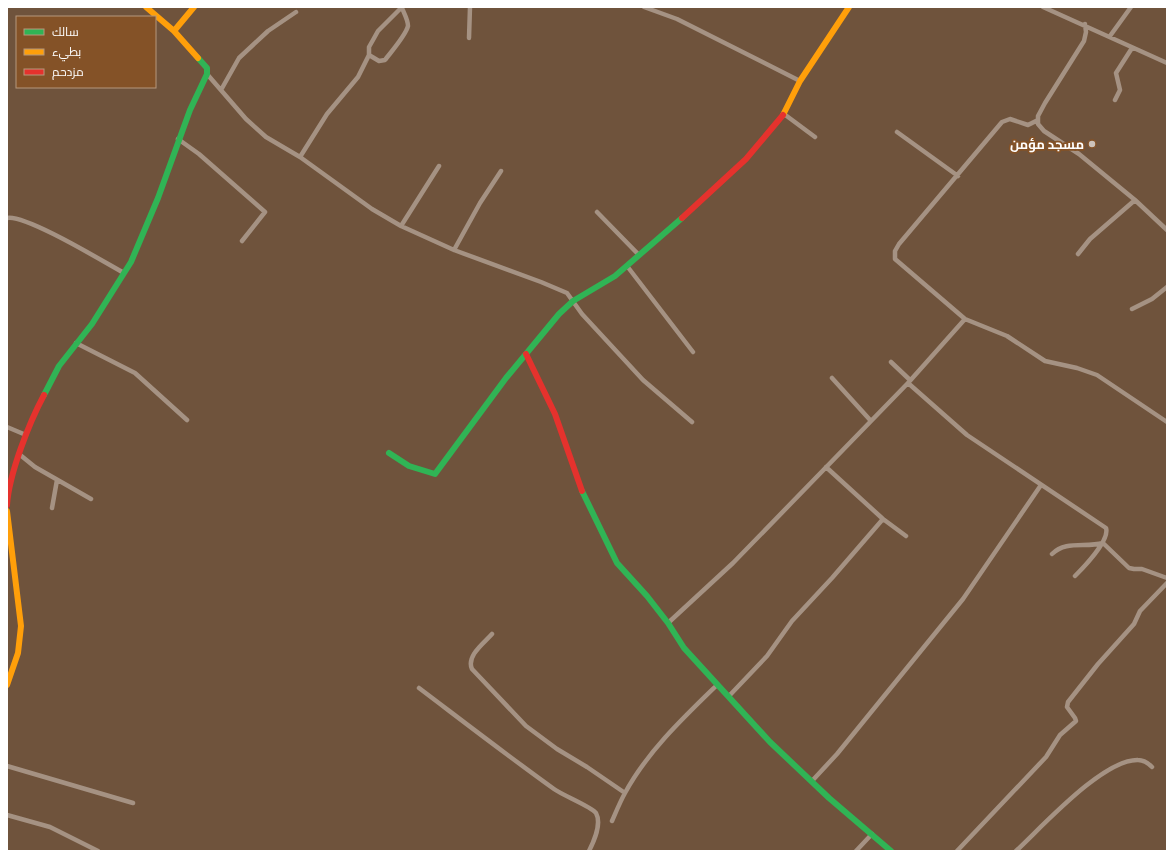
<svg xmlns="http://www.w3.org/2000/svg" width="1174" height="858" font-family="'Roboto Condensed',Cairo,sans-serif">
	<rect width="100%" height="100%" fill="#6f533c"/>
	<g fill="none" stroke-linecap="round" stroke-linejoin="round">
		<path stroke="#a59283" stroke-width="4.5" d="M644 7 677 19 800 81
			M1043 7 1167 63
			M1085 24 1086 32 1084 41 1045 103 1038 116V124L1044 131 1079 154 1135 200 1167 230
			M1110 36 1131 7
			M469 38 470 7
			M369 55 379 61 385 60C391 52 406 35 408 26 408 20 404 13 402 8
			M207 74 246 119 266 137 300 157 372 209 401 226 454 250 541 282 567 293 582 314 643 380 692 422
			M221 90 239 58 268 31 296 12
			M1115 100 1120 90 1116 73 1132 48
			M784 114 815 137
			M1038 120 1028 125 1010 119 1002 122 899 244 895 251V259L965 319 1007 336 1045 361 1077 368 1097 375 1167 422
			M897 132 958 176
			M178 139 199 154 265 212 242 241
			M300 157 327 114 358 77 369 55V47L373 40 378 31 402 7
			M597 212 639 255
			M7 218C25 214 104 262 124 273
			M401 226 439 166
			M454 250 480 203 501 171
			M1078 254 1090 239 1135 200
			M627 266 693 352
			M1132 309 1152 299 1167 287
			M76 343 135 373 187 420
			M891 362 910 380
			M832 378 871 421
			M908 383 967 435 1106 528C1110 540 1084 567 1075 576
			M7 427 26 435
			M19 454 35 467 91 499
			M826 467 883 519 906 536
			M52 508 57 480
			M1103 543 1129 568 1134 569H1142L1167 578
			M1052 554C1066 540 1085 548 1103 543
			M668 623 733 563 908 383 965 319
			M492 634C484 643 466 656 472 669L526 726 557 749 587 767 625 793
			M419 688C464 722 508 756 554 789 562 795 592 807 596 813 602 824 594 841 589 851
			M729 696 767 656 792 621 832 578 883 519
			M7 766 133 803
			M812 781 837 754 963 599 1041 485
			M7 815 50 827 98 851
			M612 821C616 812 620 802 625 793 647 752 684 717 717 685
			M856 851 872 834
			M957 851 1046 757 1060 735 1076 721 1075 718 1067 707 1068 702 1098 664 1134 624 1140 611 1167 583
			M1016 851C1042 827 1103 759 1138 760 1144 760 1148 763 1152 767"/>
		<path stroke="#30b455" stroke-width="6" d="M44 395 59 366 92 324 131 262 158 198 190 110 207 74V68L198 58
			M389 453 409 466 435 474 506 378 559 314 573 301 615 276 682 218
			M582 491 617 563 647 596 668 623 684 648 770 742 829 798 891 851"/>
		<path stroke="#ff9f0a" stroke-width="6" d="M146 7 174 31
			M194 7 174 31 198 58
			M783 115 800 81 849 7
			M7 511 21 626 18 653 7 685"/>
		<path stroke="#e5322d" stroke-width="6" d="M682 218 746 159 783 115
			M526 354 555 414 582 491
			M7 505C9 474 29 423 44 395"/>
	</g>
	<circle fill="#cdc3bb" stroke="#845227" stroke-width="1.5" cx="1092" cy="144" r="4"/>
	<g text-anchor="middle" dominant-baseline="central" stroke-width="3.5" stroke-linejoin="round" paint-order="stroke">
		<g font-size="13" font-weight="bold" fill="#fff" stroke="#845227" text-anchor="end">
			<text x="1084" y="144">مسجد مؤمن</text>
		</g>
	</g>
	<rect width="1174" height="858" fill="none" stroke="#ffffff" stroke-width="16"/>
	<rect x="16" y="16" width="140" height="72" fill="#845227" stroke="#b5977d"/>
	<rect x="24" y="29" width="20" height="6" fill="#30b455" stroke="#b5977d"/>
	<text x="52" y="36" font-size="12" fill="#ffffff">سالك</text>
	<rect x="24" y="49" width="20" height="6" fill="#ff9f0a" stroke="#b5977d"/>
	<text x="52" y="56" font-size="12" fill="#ffffff">بطيء</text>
	<rect x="24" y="69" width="20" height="6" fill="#e5322d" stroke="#b5977d"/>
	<text x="52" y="76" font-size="12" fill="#ffffff">مزدحم</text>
</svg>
